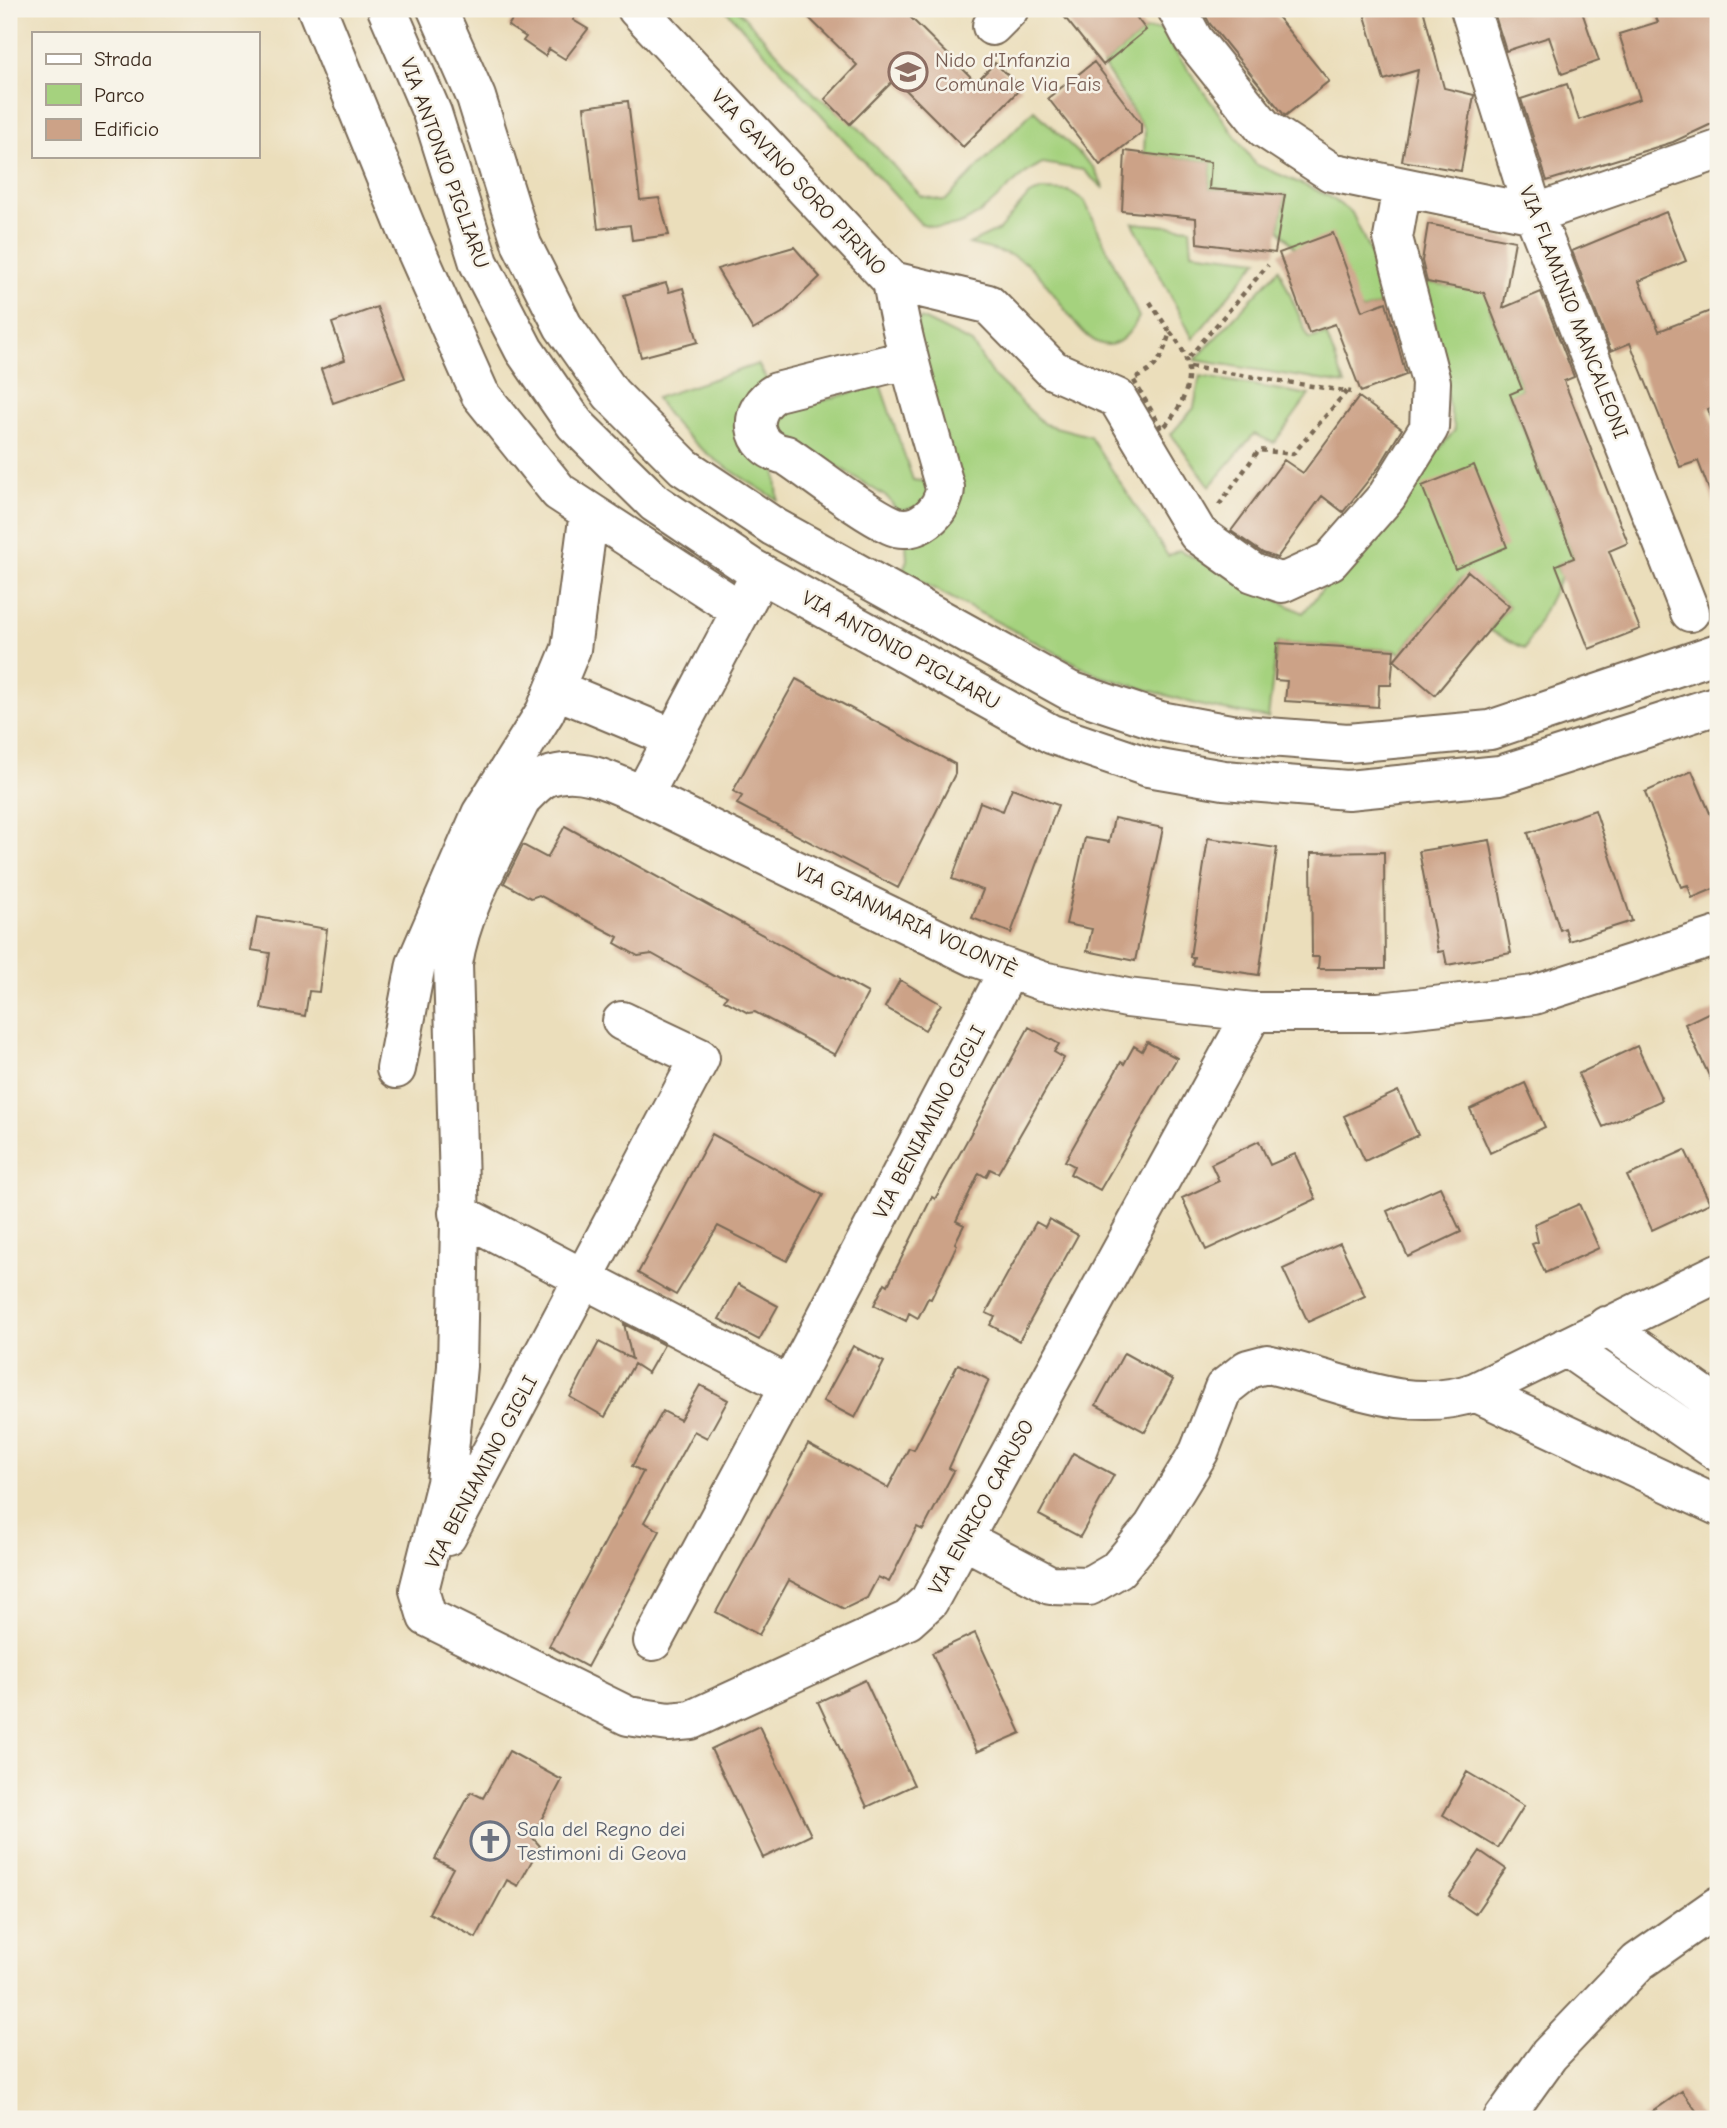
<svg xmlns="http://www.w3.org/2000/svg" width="1727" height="2128" font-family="'Comic Neue',sans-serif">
	<rect width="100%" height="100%" fill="#f7f3e8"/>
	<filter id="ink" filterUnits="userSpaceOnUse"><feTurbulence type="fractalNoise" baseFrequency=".0143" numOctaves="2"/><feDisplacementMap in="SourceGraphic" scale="14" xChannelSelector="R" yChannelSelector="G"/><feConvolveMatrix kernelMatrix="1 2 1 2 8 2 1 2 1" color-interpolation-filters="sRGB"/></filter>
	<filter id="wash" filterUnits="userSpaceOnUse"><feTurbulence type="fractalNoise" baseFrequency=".00686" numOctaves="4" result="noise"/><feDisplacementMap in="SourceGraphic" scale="28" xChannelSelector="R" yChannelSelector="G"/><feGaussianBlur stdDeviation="1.57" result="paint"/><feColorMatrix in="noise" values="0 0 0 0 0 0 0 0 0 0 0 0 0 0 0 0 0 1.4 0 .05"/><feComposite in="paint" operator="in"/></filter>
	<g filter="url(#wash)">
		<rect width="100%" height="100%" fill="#ebdebb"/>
		<path fill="#a5d27e" stroke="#707e4e" stroke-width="2" d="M725 9H737L815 94 857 126 921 196 945 201 1034 110 1094 168 1104 189 1083 170 1043 163C1000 182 975 244 920 223Z
			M1167 29 1172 47 1255 164 1327 195 1352 213 1389 293 1386 302 1362 311 1295 248 1279 229 1285 195 1209 189 1211 162 1144 154 1145 130 1103 65 1146 30Z
			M1042 190 1068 191 1085 202 1139 317C1097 395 1062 288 1026 263 1009 252 989 249 969 244L999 230 1029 195Z
			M1133 223 1190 228 1192 252 1258 260 1193 339Z
			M1279 269 1309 339 1326 334 1345 384 1195 360Z
			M1418 281 1488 292 1491 312 1522 389 1510 395 1574 558 1556 565 1561 577 1525 649 1489 630 1509 606 1483 584 1477 591 1462 578 1400 653 1394 650 1277 643 1268 718 1203 706 1100 676 902 572 907 560 906 543 941 528 915 327 921 318 972 343 992 374 1044 424 1090 436 1168 556 1179 550 1303 613 1455 430Z
			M758 364 769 384 778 500C733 472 684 445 656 398Z
			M1200 376 1309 395 1274 443 1254 434 1210 486 1171 434 1194 408Z
			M880 384 913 480 930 482 934 503 898 512 888 498 792 438 773 440 768 410 792 400 795 409Z"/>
		<g id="blocks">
			<path fill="#cca287" d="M519 9H580L573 20 588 29 565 59 549 49 545 56 523 41 526 37 508 26Z
				M800 9H902L976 82 995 63 1021 88 963 147 895 79 850 124 825 99 857 65Z
				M1058 9H1130L1146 30 1103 65Z
				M1202 9H1271L1329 81 1285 116 1210 24Z
				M1363 9H1423L1444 88 1474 95 1461 171 1402 161 1418 70 1384 80Z
				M1493 9H1581L1599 61 1562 74 1549 37 1506 51Z
				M1652 9H1718V121L1673 142 1547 181 1521 99 1567 84 1579 120 1640 99 1619 34 1658 22Z
				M1094 62 1141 124V133L1100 165 1048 98Z
				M628 101 640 200 659 198 669 235 632 240 630 225 598 229 584 107Z
				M1125 151 1211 162 1209 189 1285 195 1275 253 1197 243 1196 218 1122 211Z
				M1666 212 1686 261 1639 281 1659 331 1718 308V405L1708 409 1718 438 1716 508 1698 461 1680 467 1630 343 1611 351 1572 251Z
				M1428 224 1515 241 1503 308 1541 292 1574 377 1564 381 1628 543 1609 551 1640 629 1589 649 1556 565 1574 558 1510 394 1522 389 1484 293 1427 282 1422 261Z
				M1333 233 1362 311 1386 302 1406 375 1361 392 1335 324 1309 333 1279 253Z
				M794 247 820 277 782 313 753 330 717 269Z
				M666 283 669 292 683 288 698 342 641 357 624 295Z
				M377 307 405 378 333 403 321 369 345 360 332 323Z
				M1359 397 1402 429 1379 467 1343 512 1322 496 1277 558 1263 553 1231 531 1284 460 1303 473Z
				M1474 465 1507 547 1455 569 1422 486Z
				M1468 571 1509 606 1435 695 1394 660Z
				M1277 643 1394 650 1391 685H1379L1378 707 1285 701 1287 681 1275 680Z
				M796 679 955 764V774L898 888 737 804 742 796 733 791Z
				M1692 771 1718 832V887L1692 898 1688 885 1681 887 1645 792Z
				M1012 788 1058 805 1011 933 972 918 983 890 952 879 980 802 1003 811Z
				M1595 810 1632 921 1569 941 1565 928 1560 930 1528 833Z
				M1114 818 1163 828 1135 961 1087 951 1092 929 1066 924 1085 838 1109 842Z
				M565 826 868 993 835 1055 755 1012 748 1013 724 1000 727 996 652 954 638 956 615 943 618 937 539 895 531 898 504 883 523 845 547 858Z
				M1208 838 1277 848 1259 975 1192 965 1194 957H1190Z
				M1490 840 1511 953 1447 965 1444 951 1438 952 1419 851Z
				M1384 852 1385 969H1318L1319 957H1312L1311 853Z
				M257 917 327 929 319 992 309 991 305 1016 261 1008 270 953 251 950Z
				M900 980 941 1004 925 1030 885 1007Z
				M1718 1008V1095L1685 1024Z
				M1029 1027 1059 1044 1054 1052 1064 1058 998 1173 990 1169 986 1177 979 1173 956 1221 964 1225 955 1243 957 1245 931 1299 928 1298 918 1318 909 1313 906 1321 874 1305 885 1283 888 1285 932 1197 935 1199Z
				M1147 1042 1177 1058 1100 1190 1070 1174 1074 1166 1065 1161 1121 1062 1124 1064 1134 1046 1142 1051Z
				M1637 1046 1662 1100 1603 1127 1578 1074Z
				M1525 1083 1545 1127 1490 1153 1470 1109Z
				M1398 1091 1418 1135 1365 1161 1344 1116Z
				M712 1134 823 1195 787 1261 718 1226 676 1295 638 1273Z
				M1259 1141 1270 1165 1295 1154 1316 1199 1206 1250 1182 1198 1219 1181 1211 1164Z
				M1685 1150 1710 1203 1652 1230 1627 1176Z
				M1440 1187 1461 1232 1408 1257 1387 1211Z
				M1579 1204 1599 1248 1545 1273 1532 1244 1538 1242 1534 1224Z
				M1049 1219 1078 1235 1019 1341 990 1325 995 1317 986 1313 1036 1222 1045 1227Z
				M1340 1243 1365 1296 1308 1322 1283 1269Z
				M738 1284 778 1306 759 1340 719 1319Z
				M624 1324 664 1345 648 1373 634 1364 605 1417 570 1397 599 1342 632 1359Z
				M853 1346 884 1362 855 1418 823 1401Z
				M1124 1353 1173 1380 1145 1432 1096 1405Z
				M958 1364 989 1380 949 1468 954 1471 923 1530 917 1527 889 1582 878 1577 867 1598 844 1609 789 1580 759 1635 716 1612 808 1444 888 1488 909 1448 914 1450Z
				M700 1385 728 1400 707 1438 694 1431 644 1522 660 1531 587 1667 549 1646 643 1472 632 1466 663 1411 680 1420Z
				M1073 1453 1114 1475 1080 1537 1039 1515Z
				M975 1633 1021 1733 977 1752 932 1653Z
				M865 1680 914 1785 867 1807 818 1702Z
				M759 1726 811 1835 763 1858 711 1749Z
				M509 1751 562 1780 532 1837 540 1846 518 1886 507 1880 476 1938 429 1913 453 1868 435 1859 471 1792 483 1798Z
				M1467 1772 1524 1806 1498 1848 1443 1815Z
				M1480 1851 1506 1869 1475 1914 1449 1896Z
				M1682 2091 1702 2119H1642Z"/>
		</g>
	</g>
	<g filter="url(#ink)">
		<use href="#blocks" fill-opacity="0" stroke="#796955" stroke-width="2"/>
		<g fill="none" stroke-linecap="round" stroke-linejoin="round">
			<g stroke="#796955" stroke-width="42">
				<path id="minor" d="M317 9 407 230 480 394 559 492 741 611
					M637 9 892 281 988 304 1053 370 1117 398 1198 534 1253 573 1282 583 1330 561 1387 496 1429 428 1431 382 1393 238 1402 187
					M1177 9 1193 39 1264 128 1331 172 1534 214 1718 150
					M1470 9 1534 214 1690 612
					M992 26 1009 9
					M892 281C904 351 926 420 945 488 944 511 916 537 891 525 859 510 816 475 786 455 749 448 746 409 777 392L909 359
					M761 573 643 796 975 957 1042 981 1127 998 1253 1012H1379L1534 995 1718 936
					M555 689 673 738
					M396 1069 416 964 481 814 545 712 571 649 589 512
					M458 1213 790 1386 1009 969
					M1606 1326 1718 1406
					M1566 1347 1718 1452
					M1475 1392 1718 1506
					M447 1536 700 1058 622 1021
					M963 1539 1050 1585 1089 1586 1118 1569 1153 1527 1199 1452 1224 1388 1248 1369 1267 1364C1335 1378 1405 1417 1475 1392L1718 1273
					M419 1590 427 1617 628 1716 669 1722 691 1720 908 1620 929 1601 1253 1012
					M419 1590 446 1483 457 1366 460 1223 453 964C462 905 496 852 522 798 529 791 538 781 547 777 579 764 615 783 643 796
					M653 1641 790 1386
					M1503 2119 1549 2055 1638 1962 1718 1906"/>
			</g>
			<g stroke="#796955" stroke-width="42">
				<path id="major" d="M387 9 432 113 479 263 524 350 575 424 655 503 750 567 1051 734 1148 767 1224 780 1348 790 1500 775 1718 705
					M437 9 476 97 522 245 563 326 611 394 684 467 774 527 1070 691 1160 721 1230 734 1348 743 1490 730 1718 653"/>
			</g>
			<path stroke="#796955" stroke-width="4.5" stroke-dasharray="5 5" stroke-linecap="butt" d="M1150 302 1170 332
				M1170 332C1199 364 1191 399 1162 429L1133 379C1159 369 1162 357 1170 332Z
				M1189 357 1268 265
				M1190 367 1351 392
				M1219 505 1259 450 1293 454 1347 391"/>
			<use href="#minor" stroke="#fff" stroke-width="38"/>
			<use href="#major" stroke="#fff" stroke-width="38"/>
		</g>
	</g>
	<defs>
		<g id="school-ring" transform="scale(2.0125)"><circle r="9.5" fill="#f7f3e8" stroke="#8d6e63" stroke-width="1.5"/><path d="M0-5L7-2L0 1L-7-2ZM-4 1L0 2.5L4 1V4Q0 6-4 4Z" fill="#8d6e63"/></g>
		<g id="church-ring" transform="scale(2.0125)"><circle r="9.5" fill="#f7f3e8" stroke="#6b7280" stroke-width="1.5"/><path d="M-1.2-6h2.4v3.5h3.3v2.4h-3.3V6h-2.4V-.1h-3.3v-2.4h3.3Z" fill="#6b7280"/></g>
	</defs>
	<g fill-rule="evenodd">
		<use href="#school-ring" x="908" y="72"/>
		<use href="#church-ring" x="490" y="1841"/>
	</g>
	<g text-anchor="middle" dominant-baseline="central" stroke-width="5" stroke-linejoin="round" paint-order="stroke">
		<g font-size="21" fill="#785e54" stroke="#f7f3e8" text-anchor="start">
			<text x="935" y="60">Nido d'Infanzia<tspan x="935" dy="24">Comunale Via Fais</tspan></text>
		</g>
		<g font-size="21" fill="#3b2a1e" stroke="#f7f3e8">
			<text transform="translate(445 163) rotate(70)">VIA ANTONIO PIGLIARU</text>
			<text transform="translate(799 182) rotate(47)">VIA GAVINO SORO PIRINO</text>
			<text transform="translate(1574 312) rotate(69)">VIA FLAMINIO MANCALEONI</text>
			<text transform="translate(901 650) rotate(29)">VIA ANTONIO PIGLIARU</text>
			<text transform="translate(906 920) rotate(25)">VIA GIANMARIA VOLONTÈ</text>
			<text transform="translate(929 1122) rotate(-62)">VIA BENIAMINO GIGLI</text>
			<text transform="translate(481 1472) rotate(-62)">VIA BENIAMINO GIGLI</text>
			<text transform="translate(981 1507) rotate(-61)">VIA ENRICO CARUSO</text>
		</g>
		<g font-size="21" fill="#5b616d" stroke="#f7f3e8" text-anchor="start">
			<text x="517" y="1829">Sala del Regno dei<tspan x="517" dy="24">Testimoni di Geova</tspan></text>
		</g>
	</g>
	<rect width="1727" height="2128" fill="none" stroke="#f7f3e8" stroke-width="35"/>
	<rect x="32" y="32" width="228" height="126" fill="#f7f3e8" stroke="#aca397" stroke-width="2"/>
	<rect x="46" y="54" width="35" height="10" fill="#ffffff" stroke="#aca397" stroke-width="2"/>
	<text x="94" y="66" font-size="21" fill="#3b2a1e">Strada</text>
	<rect x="46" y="84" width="35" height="21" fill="#a5d27e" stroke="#aca397" stroke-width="2"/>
	<text x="94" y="102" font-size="21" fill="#3b2a1e">Parco</text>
	<rect x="46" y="119" width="35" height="21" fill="#cca287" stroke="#aca397" stroke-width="2"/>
	<text x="94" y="136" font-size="21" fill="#3b2a1e">Edificio</text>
</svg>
